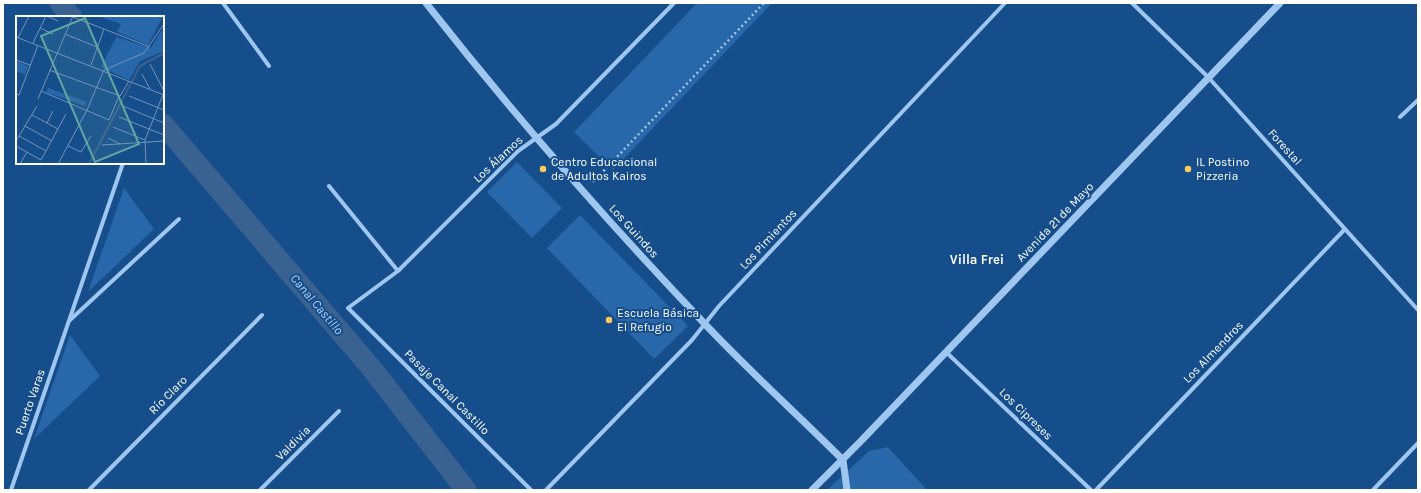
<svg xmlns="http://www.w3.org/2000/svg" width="1421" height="493" font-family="Karla,sans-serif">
	<rect width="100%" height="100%" fill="#164d8b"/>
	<path fill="#2867a9" d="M697 3H772L613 170 574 132Z
		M517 162 562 208 532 238 487 192Z
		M124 188 154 229 88 292Z
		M580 215 688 326 654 359 547 248Z
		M70 335 100 376 34 439Z
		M888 447 927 490H827L869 451Z"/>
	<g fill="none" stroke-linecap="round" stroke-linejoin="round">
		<path stroke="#3a6290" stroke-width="21" d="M60 3 72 17
			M163 124 373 370 466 490"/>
		<path stroke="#9ec6ef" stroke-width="2.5" stroke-dasharray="2 3" stroke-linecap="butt" d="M593 182 764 3"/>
		<path stroke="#9ec6ef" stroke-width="4" d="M223 3 269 66
			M1132 3 1208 77 1418 310
			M1400 117 1418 100
			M329 186 398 271
			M69 321 179 219
			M946 352 1091 490
			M11 490 123 163
			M89 490 262 315
			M260 490 339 411
			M531 490 348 308 398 271 518 151 556 124 674 3
			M546 490 692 340 719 306 1005 3
			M1096 490 1345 229
			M1373 490 1418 443"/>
		<path stroke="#9ec6ef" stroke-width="7" d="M426 3C513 114 606 220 703 322 748 370 797 414 843 460
			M843 460 847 490
			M812 490 861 441 1280 3"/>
	</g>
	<g fill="#ffca5c" stroke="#164d8b" stroke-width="1.5">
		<circle cx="543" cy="169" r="4"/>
		<circle cx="1188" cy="169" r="4"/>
		<circle cx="609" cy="320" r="4"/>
	</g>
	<g text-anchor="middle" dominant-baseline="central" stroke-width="4" stroke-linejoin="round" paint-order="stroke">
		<g font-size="12" fill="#fff" stroke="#164d8b">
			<text transform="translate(1285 147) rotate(48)">Forestal</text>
			<text transform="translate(498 159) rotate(-43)">Los Álamos</text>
			<text transform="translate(1055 222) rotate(-46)">Avenida 21 de Mayo</text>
			<text transform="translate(634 231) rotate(48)">Los Guindos</text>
			<text transform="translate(768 239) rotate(-47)">Los Pimientos</text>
			<text transform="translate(1213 352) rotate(-46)">Los Almendros</text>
			<text transform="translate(447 392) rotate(45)">Pasaje Canal Castillo</text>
			<text transform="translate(168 395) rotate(-45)">Río Claro</text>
			<text transform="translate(30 402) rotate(-71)">Puerto Varas</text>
			<text transform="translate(1026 414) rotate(44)">Los Cipreses</text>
			<text transform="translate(293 443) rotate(-45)">Valdivia</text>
		</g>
		<g font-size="12" fill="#fff" stroke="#164d8b" text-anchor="start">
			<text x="551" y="162">Centro Educacional<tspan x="551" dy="14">de Adultos Kairos</tspan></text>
			<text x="1196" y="162">IL Postino<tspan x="1196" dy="14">Pizzeria</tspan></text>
			<text x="617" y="313">Escuela Básica<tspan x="617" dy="14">El Refugio</tspan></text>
		</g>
		<g font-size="13" font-weight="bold" fill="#fff" stroke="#164d8b">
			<text x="977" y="259">Villa Frei</text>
		</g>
		<g font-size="13" font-style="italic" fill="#aad0f6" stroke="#164d8b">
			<text transform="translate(317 304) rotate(50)">Canal Castillo</text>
		</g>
	</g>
	<g transform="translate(16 16)">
		<rect width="148" height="148" fill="#164d8b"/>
		<path d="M81 0H147L132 29 101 16 105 8ZM146 13 148 35 124 45 113 64 85 51 100 21 135 32ZM0 45 12 50 9 59 0 55ZM32 72 71 86 69 90 30 76Z" fill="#2867a9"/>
		<path fill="none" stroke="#3a6290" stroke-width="2" d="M73 148 124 50 148 37"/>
		<path fill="none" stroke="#7394b9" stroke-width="1" d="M31 0 42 5M57 1 134 31M24 12 37 18M49 18 81 31M0 21 148 79M2 22 13 0M17 27 30 0M0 44 14 49M134 48 148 75M75 49 88 13M33 54 104 80 113 65M88 54 128 37 148 8M126 58 134 73M25 75 93 104 103 80M0 78 3 79 22 29M113 80 148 94M22 83 57 0M107 90 148 107M16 99 42 113M103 101 148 119M31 107 37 95M9 110 36 125M97 111 129 124M3 120 30 135M92 122 104 128M0 125 21 90M86 129 148 125M0 130 25 144 50 98M52 130 65 136 75 120M4 148 11 136M42 148 71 94 88 54M130 148 129 124 148 76"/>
		<path fill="#63a6a1" fill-opacity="0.15" stroke="#63a6a1" stroke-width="2" d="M69 2 123 128 79 146 25 20Z"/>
		<rect width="148" height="148" fill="none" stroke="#fff" stroke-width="2"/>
	</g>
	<rect width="1421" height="493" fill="none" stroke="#ffffff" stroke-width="8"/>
</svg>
